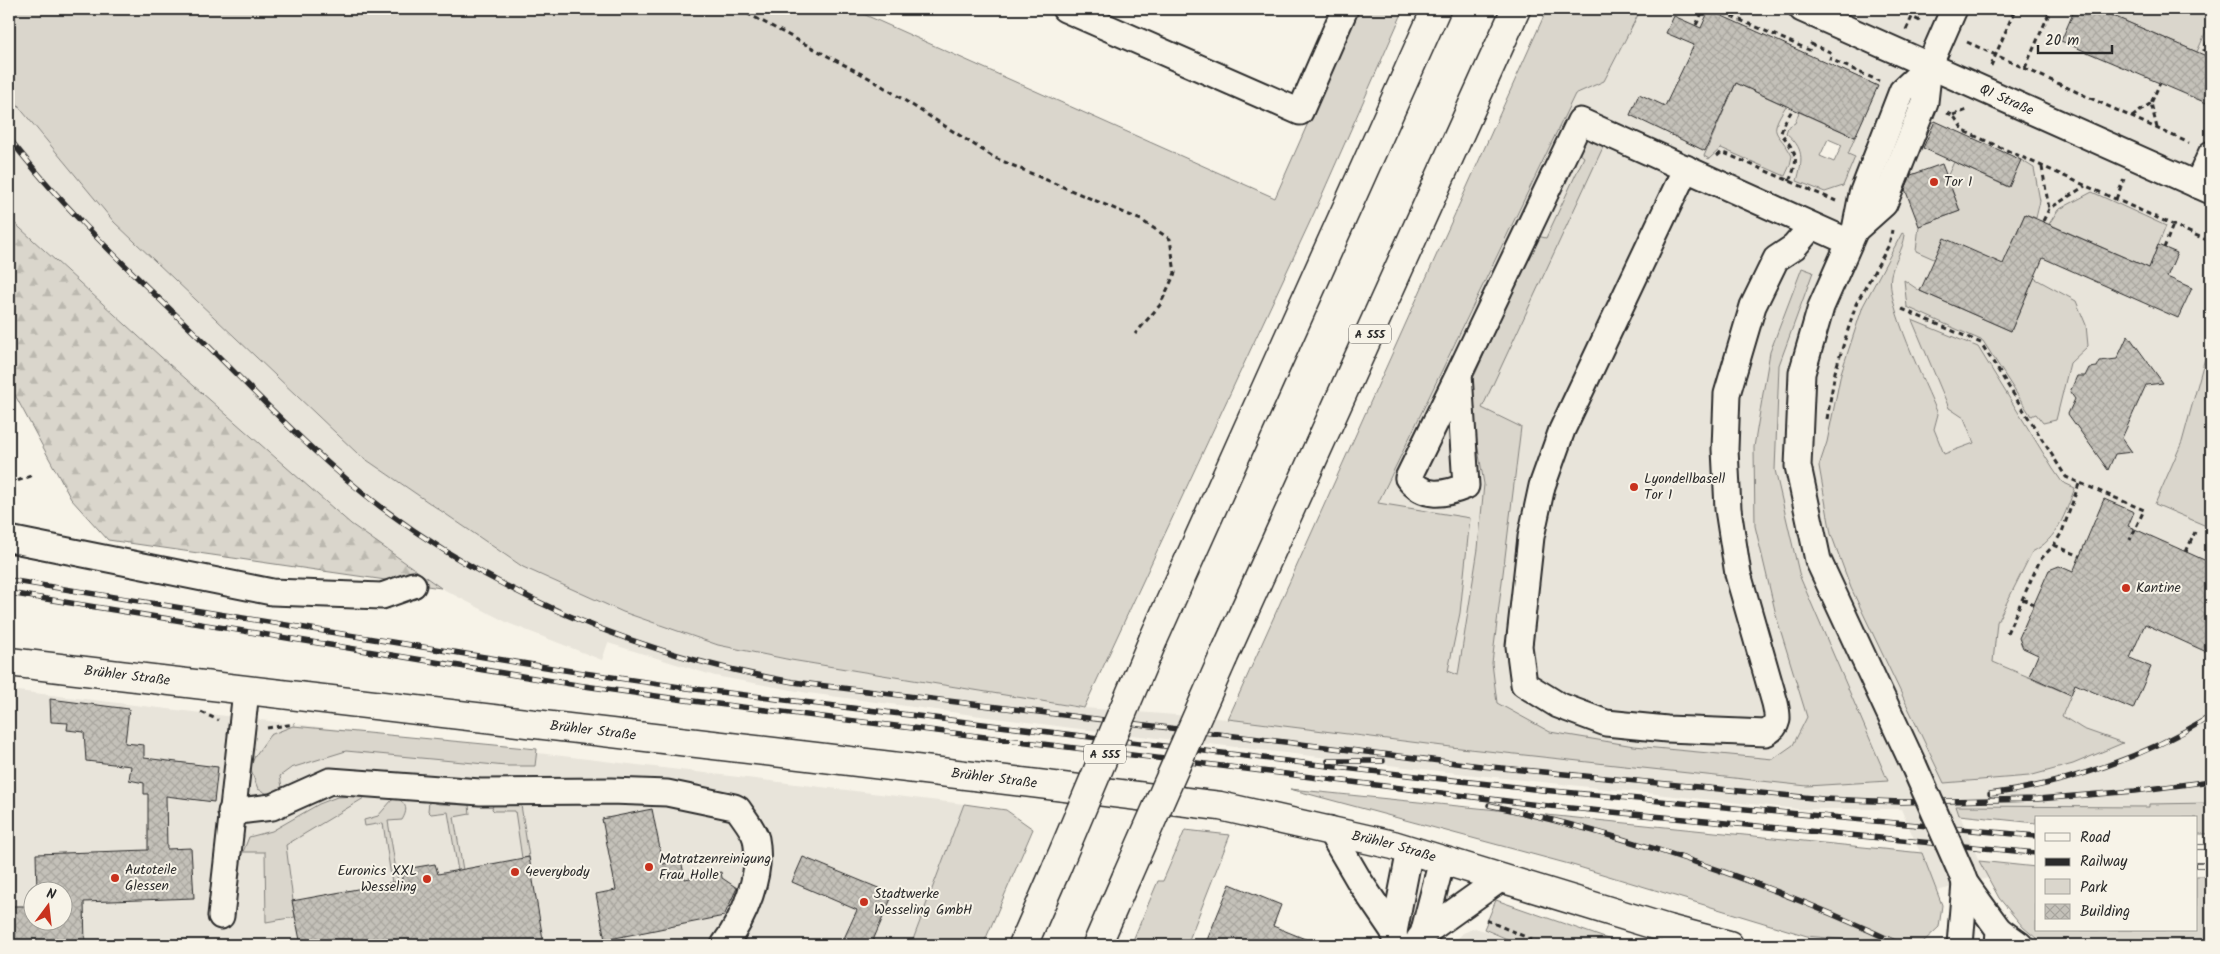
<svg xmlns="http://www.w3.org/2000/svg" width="2220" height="954" font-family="Kalam,sans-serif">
	<defs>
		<pattern id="forest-firs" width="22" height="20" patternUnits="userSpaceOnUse" patternTransform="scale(1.25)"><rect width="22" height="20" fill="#dad6cc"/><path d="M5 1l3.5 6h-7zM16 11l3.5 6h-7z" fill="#bbb8af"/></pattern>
		<pattern id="building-cross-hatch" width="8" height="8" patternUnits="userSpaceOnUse" patternTransform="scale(1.25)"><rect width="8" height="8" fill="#c4c1b9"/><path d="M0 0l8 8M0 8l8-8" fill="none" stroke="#a9a69f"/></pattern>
	</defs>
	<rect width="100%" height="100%" fill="#f7f3e8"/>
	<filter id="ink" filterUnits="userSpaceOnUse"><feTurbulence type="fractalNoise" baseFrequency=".02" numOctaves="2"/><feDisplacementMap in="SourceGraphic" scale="10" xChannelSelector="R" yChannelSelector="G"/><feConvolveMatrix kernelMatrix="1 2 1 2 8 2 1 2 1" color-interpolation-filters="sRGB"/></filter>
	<g filter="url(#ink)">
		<path fill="#e8e4da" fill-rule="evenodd" d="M1641 9H2097L2197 52 2211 20V827L2196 818 1956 806 1979 861 1988 878 1937 891 1901 809H1798L1448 772 1072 728 808 693 715 676 608 643 602 660 508 623 441 588 351 525 161 357 9 218V95L114 222 358 454 523 567 623 612 718 645 791 660 1084 708 1228 719 1321 730 1378 504 1575 94 1604 81ZM1800 112 1855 137 1848 154 1855 157 1797 181 1802 163 1796 141 1788 127 1795 123ZM1948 177 2009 187 2040 201 2037 218 2025 214 2012 244 1919 226 1960 211ZM1913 321 2053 469 1898 541 1938 414 1934 429 1944 455 1974 444 1964 418 1949 407Z
			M9 690 964 804 911 945H9ZM32 892H62V922H32Z
			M1475 928 1488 932 1517 945H1452L1463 933Z"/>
		<path fill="#dad6cc" stroke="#82807c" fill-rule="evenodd" d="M9 9H852L1275 198 1358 9H1404L1314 213 1084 708 791 660 718 645 623 612 523 567 358 454 114 222 9 95Z
			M1547 9H1641L1604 81 1575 94 1378 503 1470 518 1460 613 1448 671 1458 675 1478 549 1484 484 1468 390 1537 236 1546 238 1584 157 1571 147 1581 137 1594 138 1605 143 1482 408 1521 427 1492 663 1497 703 1550 732 1634 746 1773 759 1793 745 1807 717 1777 619 1755 526 1754 447 1770 352 1802 268 1813 272 1779 365 1775 470 1800 577 1888 781 1807 786 1451 747 1228 719Z
			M2097 9H2211V20L2197 52Z
			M1736 83 1786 106C1766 137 1779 130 1792 156L1790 165 1785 176 1721 148 1709 159 1704 156Z
			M1799 112 1855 137 1848 154 1855 157 1843 186 1825 192 1797 181C1803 159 1804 148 1786 133L1788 127 1795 123ZM1828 139 1842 145 1834 162 1820 156Z
			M2021 160 2034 168 2040 201 2036 218 2025 214 2012 243V268L1934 259 1916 251 1919 226 1960 211 1947 177 1954 162 2008 187Z
			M2092 192 2166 226 2149 268 2049 224 2058 210Z
			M1902 233 1905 235C1903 250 1894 261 1891 275 1885 302 1926 385 1938 414L1934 429 1944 454 1974 443 1964 418 1949 408 1912 320 1978 347 2053 469 2062 482 2075 488C2065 513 2058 539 2032 552L1997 622 1993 662 2071 695 2062 716 2083 729 2123 743 2073 764 2029 776 1944 783 1851 588 1831 534 1819 466 1827 442 1841 373 1863 306Z
			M2034 278 2076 301 2086 325 2088 346 2070 363 2056 420 2043 423 2036 414 2031 416 1983 341 1907 307 1904 280 1920 291 2011 331Z
			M2211 336V528L2155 504 2182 442Z
			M293 726 537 749 535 766H506L346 751 291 768 280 776 283 793H266L258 789 250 768 255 756 270 735Z
			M1290 789 1922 853 1942 905 1939 927 1922 943 1890 944 1807 936 1569 864Z
			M356 796 364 798 286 845 295 917 266 922 265 852H243L249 837 272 831 319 804 337 797Z
			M397 798C407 804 408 810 402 820L388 821 398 882 392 883 383 823 365 826 364 820 378 816 392 800Z
			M429 801 439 804 469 805 470 814 454 817 463 870 458 871 448 812 431 814 428 811Z
			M2211 803V834H2196V818H2036V823L1959 815 1956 806 2149 807V804Z
			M964 804 1006 810 1033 829 983 945H911Z
			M493 805H521L529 857 522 858 515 811H494L492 809Z
			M1185 830 1230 835 1187 945H1131L1158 881H1163Z
			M1979 861 2036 867V930H2196V876H2211V945H2044L2023 927 1999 898Z
			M1496 900 1625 945H1521L1484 929Z"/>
		<path fill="url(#forest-firs)" stroke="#82807c" d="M9 218 161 357 351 524 441 588 108 540 71 499 9 384Z"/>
		<path fill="url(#building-cross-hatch)" stroke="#2b2b2b" d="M2075 9H2097L2211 58V105L2061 41Z
			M1709 10 1878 86 1855 137 1736 83 1705 151 1630 115 1639 94 1665 106 1694 45 1666 33 1674 16 1701 28Z
			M1935 121 2021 160 2009 187 1923 148Z
			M1942 164 1960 211 1919 226 1905 189 1911 175Z
			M2025 214 2149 268 2158 245 2177 253 2167 277 2192 288 2178 318 2043 258 2011 331 1920 291 1944 238 2003 264Z
			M2128 335 2163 383 2146 385 2122 438 2132 452 2115 454 2108 470 2068 414 2075 399 2070 392 2077 376H2085L2089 368 2097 367 2100 361 2117 359Z
			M2104 499 2134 512 2128 526 2211 563V654L2145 624 2130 658 2151 667 2133 709 2075 684 2071 695 2029 676 2038 655 2023 648 2019 638 2049 570 2059 566 2073 572Z
			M50 699 129 709 125 743 144 745V758L218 767 214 802 166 796 167 849 191 848 194 898 84 902 85 945H9V906H32V922H62V892H37L36 854 148 850V794H144V783L129 780 131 766 86 761 84 732 67 730 68 723 51 722Z
			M652 809 663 864 681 860 685 879 721 872 722 878 737 888 736 890 724 916 605 940 596 894 616 890 602 819Z
			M529 857 544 945H301L292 901 401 881 405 869 435 864 438 874Z
			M803 857 893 894 871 945H841L857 910 792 882Z
			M1230 884 1281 905 1273 926 1320 945H1205Z"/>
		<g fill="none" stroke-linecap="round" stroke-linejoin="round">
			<g stroke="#2b2b2b" stroke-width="29">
				<g id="minor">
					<path d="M1065 9 1300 112 1345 9"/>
					<path id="s1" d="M1802 9 2211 191"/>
					<path d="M1686 168 1562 430 1542 486 1531 537 1519 646 1524 684 1558 705 1606 723 1667 729 1766 733C1780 725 1778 717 1775 703L1738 574 1728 509 1725 449 1727 394 1753 306 1776 259 1794 247 1812 226"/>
					<path d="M2197 185 2211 154"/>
					<path d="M1855 230 1884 204 1925 102 1929 66 1954 9"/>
					<path d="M1459 374 1408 478C1424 499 1444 495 1466 486L1459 374 1580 121 1849 242"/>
					<path d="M9 539 272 592 382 596 413 585"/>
					<path d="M1914 766 1818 560 1798 466 1802 373 1821 307 1855 230 1862 194 1902 91 1929 66"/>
					<path d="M231 812 272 807 330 781 480 792 611 791 667 793 734 807 738 809C744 818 754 830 756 839 763 874 744 918 724 945"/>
					<path d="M1329 829 1360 882 1394 932"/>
					<path d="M1961 872 1965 883 1999 930 1998 945"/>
					<path d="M221 916 246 691"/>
					<path d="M1999 930 2020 945"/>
					<path d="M1423 934 1500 879"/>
					<path d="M1419 939 1423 934 1442 860"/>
					<path d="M1395 941 1394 932 1410 850"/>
					<path d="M1960 945 1965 883"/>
				</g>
			</g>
			<g stroke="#2b2b2b" stroke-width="31">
				<g id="major">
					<path id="s2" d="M9 662 833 759 1220 806 1393 845 1668 929 1729 945"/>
				</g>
			</g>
			<g stroke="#2b2b2b" stroke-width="31">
				<path id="highway" d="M1153 640 1436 9
					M1223 658 1516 9
					M1023 945 1057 867
					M1097 945 1127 876"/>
			</g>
			<path stroke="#2b2b2b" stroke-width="3" stroke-dasharray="5 4" stroke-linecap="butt" d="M739 9 871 79 995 158 1141 220 1170 239 1175 273 1160 305 1135 334
				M1206 9 1213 12
				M1715 9 1809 50 1811 44 1832 53 1830 59 1879 81
				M1696 25 1704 9
				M1906 30 1912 17 1922 22
				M1967 42 2189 143
				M2208 52 2204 50 2211 32
				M1991 66 2015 9
				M2025 68 2051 9
				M1947 113 1953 115 1964 131 2211 242
				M1953 115 1967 110
				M2132 117 2151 103
				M2157 128 2151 103 2160 83
				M1717 156 1722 152 1836 201
				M2042 167 2049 209
				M1789 181C1801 157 1795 152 1781 133L1784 123 1793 109
				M2116 199 2124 179
				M2043 221 2049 209 2085 186
				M2164 248 2173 225
				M1902 309 1981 343 2066 477 2144 510 2130 540
				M1827 419 1835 372 1856 304 1889 245 1892 230
				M9 480 17 481 31 476
				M2054 545 2080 556
				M2186 552 2195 532
				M2022 599 2034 604
				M2007 633 2040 560 2054 545 2062 532 2079 484
				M201 712 218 720
				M267 728 295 724
				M1486 920 1544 945"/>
			<use href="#minor" stroke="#f7f3e8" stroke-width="25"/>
			<use href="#major" stroke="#f7f3e8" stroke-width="28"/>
			<use href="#highway" stroke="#f7f3e8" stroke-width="28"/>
			<g stroke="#2b2b2b" stroke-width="5.5">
				<path id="rail" d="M9 138C66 212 135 275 202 340 260 397 316 458 381 507 503 598 643 656 793 682L1481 766 1823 799 1901 802 2038 799 2135 791 2211 781
					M9 580 577 672 687 688 1353 769 1542 790 2036 836
					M9 593 577 685 685 700 1539 805 2036 853
					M1328 761H1383
					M1990 794C2067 784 2145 757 2211 716
					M1489 805C1631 836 1770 883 1901 945
					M2196 847H2211
					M2196 865H2211"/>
			</g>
			<use href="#rail" stroke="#f7f3e8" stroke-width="4" stroke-dasharray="11" stroke-linecap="butt"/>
			<g stroke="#2b2b2b" stroke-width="29" stroke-linecap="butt">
				<path id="minor-bridge" d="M1914 766 1961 872"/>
			</g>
			<g stroke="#2b2b2b" stroke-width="31" stroke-linecap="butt">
				<path id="highway-bridge" d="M1057 867 1153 640
					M1127 876 1223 658"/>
			</g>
			<use href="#minor-bridge" stroke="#f7f3e8" stroke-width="25"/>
			<use href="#highway-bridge" stroke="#f7f3e8" stroke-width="28"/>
		</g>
	</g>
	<g fill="#c8321e" stroke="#f7f3e8" stroke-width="2">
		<circle cx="1934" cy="182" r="5"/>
		<circle cx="1634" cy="487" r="5"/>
		<circle cx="2126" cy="588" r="5"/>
		<circle cx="649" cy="867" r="5"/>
		<circle cx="515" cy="872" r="5"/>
		<circle cx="115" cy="878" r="5"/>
		<circle cx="427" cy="879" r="5"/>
		<circle cx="864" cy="902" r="5"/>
	</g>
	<g text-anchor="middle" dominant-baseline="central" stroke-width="4" stroke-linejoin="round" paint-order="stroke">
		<g fill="#f7f3e8" stroke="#686764" stroke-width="1">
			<rect x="1349" y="324.5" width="42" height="19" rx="4"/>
			<rect x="1084" y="744.5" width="42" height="19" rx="4"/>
		</g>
		<g font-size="12" font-weight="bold" fill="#2b2b2b">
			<text x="1370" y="334">A 555</text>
			<text x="1105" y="754">A 555</text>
		</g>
		<g font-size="14" fill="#2b2b2b" stroke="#f7f3e8">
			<text stroke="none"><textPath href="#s1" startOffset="224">Q1 Straße</textPath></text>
			<text stroke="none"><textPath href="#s2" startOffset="119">Brühler Straße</textPath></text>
			<text stroke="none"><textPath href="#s2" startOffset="588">Brühler Straße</textPath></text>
			<text stroke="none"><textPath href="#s2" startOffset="992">Brühler Straße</textPath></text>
			<text stroke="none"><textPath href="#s2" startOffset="1398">Brühler Straße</textPath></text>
		</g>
		<g font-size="14" fill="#2b2b2b" stroke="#f7f3e8" text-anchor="start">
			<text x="1944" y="182">Tor 1</text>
			<text x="1644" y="479">Lyondellbasell<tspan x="1644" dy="16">Tor 1</tspan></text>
			<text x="2136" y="588">Kantine</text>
			<text x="659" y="859">Matratzenreinigung<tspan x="659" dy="16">Frau Holle</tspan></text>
			<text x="125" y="870">Autoteile<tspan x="125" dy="16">Glessen</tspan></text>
			<text x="417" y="871" text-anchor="end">Euronics XXL<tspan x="417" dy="16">Wesseling</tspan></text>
			<text x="525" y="872">4everybody</text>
			<text x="874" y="894">Stadtwerke<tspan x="874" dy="16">Wesseling GmbH</tspan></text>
		</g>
	</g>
	<rect width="2220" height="954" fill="none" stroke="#f7f3e8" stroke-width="30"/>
	<rect x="15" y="15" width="2190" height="924" fill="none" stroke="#2b2b2b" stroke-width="2" filter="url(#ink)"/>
	<rect x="2035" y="816" width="162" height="115" fill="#f7f3e8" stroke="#a5a39c"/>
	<rect x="2045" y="833" width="25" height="8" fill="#f7f3e8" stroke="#a5a39c"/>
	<text x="2080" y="842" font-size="15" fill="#2b2b2b">Road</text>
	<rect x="2045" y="858" width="25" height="8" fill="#2b2b2b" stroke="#a5a39c"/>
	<text x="2080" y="866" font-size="15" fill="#2b2b2b">Railway</text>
	<rect x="2045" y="879" width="25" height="15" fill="#dad6cc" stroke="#a5a39c"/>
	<text x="2080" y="892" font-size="15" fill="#2b2b2b">Park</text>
	<rect x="2045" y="904" width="25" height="15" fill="url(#building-cross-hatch)" stroke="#a5a39c"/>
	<text x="2080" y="916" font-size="15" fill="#2b2b2b">Building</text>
	<g transform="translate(48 906) rotate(15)"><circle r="24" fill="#f7f3e8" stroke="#a5a39c"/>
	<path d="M0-4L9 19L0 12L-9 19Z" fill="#c8321e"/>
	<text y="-8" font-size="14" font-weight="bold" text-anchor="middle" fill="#2b2b2b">N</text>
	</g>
	<path d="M2038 45v8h74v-8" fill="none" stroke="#2b2b2b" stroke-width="2.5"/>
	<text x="2045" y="45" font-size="15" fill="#2b2b2b" stroke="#f7f3e8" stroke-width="4" paint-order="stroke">20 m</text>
</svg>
